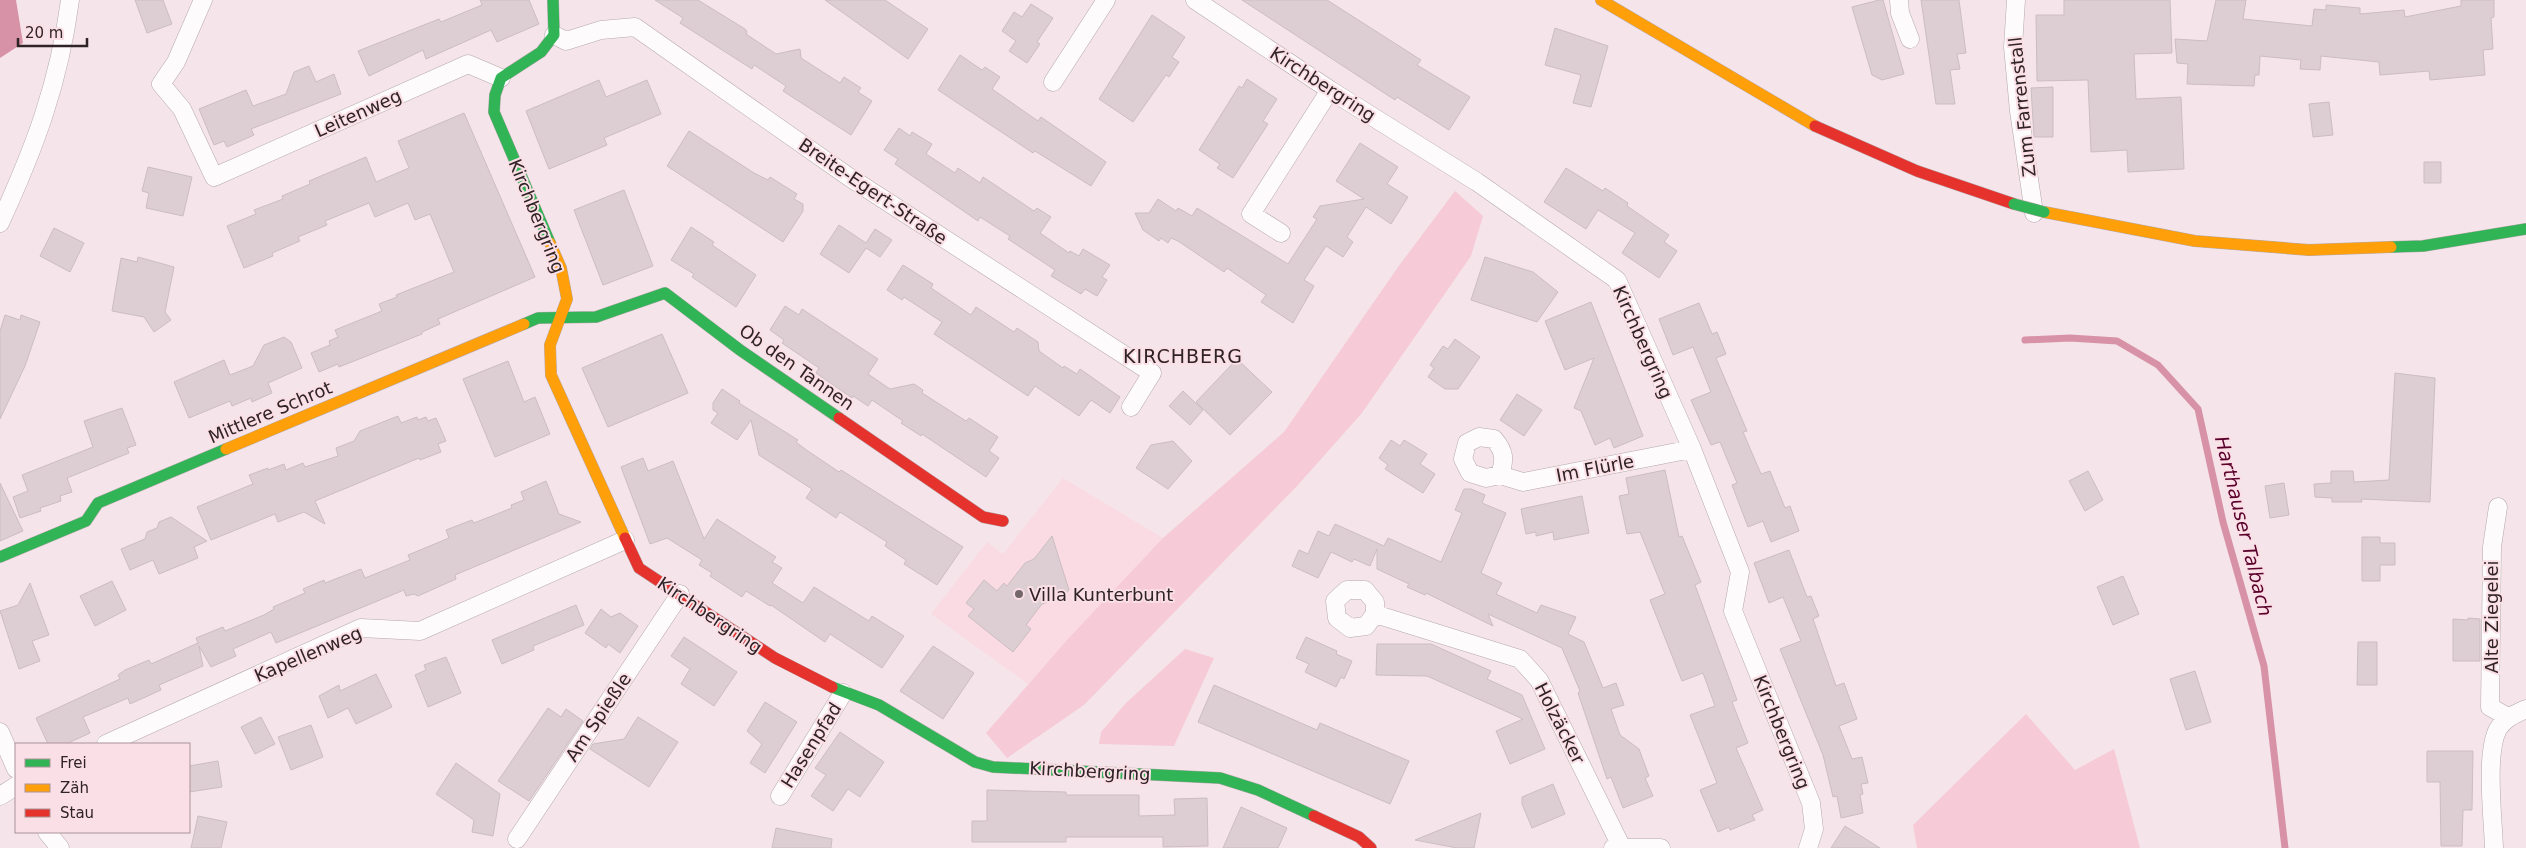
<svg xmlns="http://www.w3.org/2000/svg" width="2526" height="848" font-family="'DejaVu Sans',sans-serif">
	<rect width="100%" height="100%" fill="#f5e5ea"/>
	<path fill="#fadbe3" d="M1063 478 1163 538 1028 684 931 614 987 542 1003 554Z"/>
	<path fill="#f6cad7" d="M1455 191 1483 216 1471 256 1362 413 1297 486 1084 705 1007 758 986 733 1068 639 1163 538 1284 432 1398 267Z
		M1185 649 1214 658 1174 746 1099 744 1101 732 1126 703Z
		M2026 714 2075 770 2114 749 2140 848H1917L1913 825Z"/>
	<path fill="#d892a8" d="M0 0H16L23 43 0 58Z"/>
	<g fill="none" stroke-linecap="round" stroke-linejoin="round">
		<path stroke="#d892a8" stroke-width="7" d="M2025 340 2070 338 2117 341 2158 365 2198 409 2223 522 2264 666 2285 848"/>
	</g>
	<path fill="#dcced2" stroke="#cbbdc2" d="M135 0H163L172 24 147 33Z
		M480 0H529L539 24 497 42 491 30 426 59 423 50 369 76 358 51 439 19 441 22 482 5Z
		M655 0H698L745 29 747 32 746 34 776 54 800 49 801 58 840 83 844 77 861 88 858 92 872 101 851 135 783 91 786 86 754 65 752 69 680 23 683 18Z
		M825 0H885L928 29 908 59Z
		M1242 0H1327L1421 60 1417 65 1470 97 1449 130 1397 97 1395 100Z
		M1879 0H1883L1904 74 1882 80 1872 75 1852 7Z
		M1921 0H1959L1966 53 1957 54 1960 69 1950 70 1955 104H1936Z
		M2064 0H2170L2172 53 2134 54 2136 99 2181 97 2184 169 2128 172 2127 150 2091 152 2088 80 2037 81 2036 15H2064Z
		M2216 0H2246L2243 19 2312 26 2314 9 2326 10V5L2360 8V14L2404 10 2405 17 2461 6V0H2494V17L2491 18 2493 49 2483 50 2485 75 2430 80 2429 71 2380 75 2379 62 2321 56 2320 70 2300 69 2301 60 2260 56 2259 75H2255L2254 86 2187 84 2188 64 2177 63 2175 39 2207 41Z
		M1031 4 1053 18 1037 42 1040 44 1027 63 1009 51 1016 41 1002 31 1014 12 1022 17Z
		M1152 15 1185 37 1172 57 1179 62 1169 77 1166 75 1133 122 1099 99Z
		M1555 28 1608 46 1591 107 1573 103 1581 75 1545 65Z
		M960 55 982 70 985 67 1000 77 992 89 1038 121 1041 117 1106 162 1091 186 1035 151 1033 153 938 90Z
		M309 66 316 82 334 74 341 94 251 129 254 135 227 147 224 141 214 145 199 109 246 90 253 106 286 94 294 72Z
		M1247 79 1277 99 1263 121 1268 124 1233 178 1217 168 1220 164 1199 150 1239 86 1242 88Z
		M599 80 606 97 647 80 661 114 604 138 607 145 549 169 526 111Z
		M2053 87V137H2034L2031 88Z
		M2329 102 2333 135 2313 137 2309 104Z
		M464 113 535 277 438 319 440 324 422 332V334L339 367 338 364 319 372 311 353 330 345 329 341 338 337 335 330 382 311 379 304 397 297 396 295 454 272 430 214 415 220 408 203 375 217 369 203 325 221 327 225 298 237 300 241 272 253 273 256 244 268 227 226 256 214 254 210 283 199 282 196 310 184 309 181 366 157 376 182 409 168 398 141Z
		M899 128 910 136 912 132 932 144 926 154 955 173 958 168 980 183 983 177 1034 211 1037 208 1051 217 1040 233 1069 253 1070 251 1079 256 1083 249 1110 265 1102 277 1107 280 1097 296 1085 289 1081 294 1051 276 1055 270 1008 239 1010 236 980 217 978 221 895 164 898 159 884 150Z
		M689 131 754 173 768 180 770 177 797 194 794 199 803 204V211L783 242 667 166Z
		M1360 143 1398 167 1387 184 1408 197 1391 224 1366 207 1347 237 1353 242 1343 257 1326 246 1304 280 1314 286 1293 323 1261 302 1266 295 1227 268 1224 272 1178 241 1171 238 1168 243 1161 238 1159 241 1143 230 1135 213H1149L1158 199 1176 211 1178 208 1192 216 1197 208 1288 264 1317 219 1313 217 1320 206 1364 199 1336 181Z
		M2424 162H2441V183H2424Z
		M148 167 192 177 183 216 146 208 149 193 142 191Z
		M1566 168 1603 191 1605 188 1628 203 1627 206 1669 235 1664 242 1677 251 1659 278 1622 253 1635 233 1598 210 1586 229 1544 202Z
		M624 190 653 266 603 285 574 210Z
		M839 225 866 243 875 229 892 240 880 257 866 248 849 273 820 254Z
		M691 227 714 242 712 245 756 275 736 307 692 277 694 274 671 260Z
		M54 228 84 243 70 272 40 256Z
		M138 257 174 267 165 312 171 320 154 332 144 317 112 311 121 258 137 262Z
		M1485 257 1533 272 1558 292 1537 322 1471 300Z
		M903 265 933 284 931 288 971 315 976 307 1014 332 1017 328 1038 342 1039 351 1063 368 1064 366 1077 374 1080 369 1120 397 1110 413 1091 400 1079 416 1035 386 1028 396 934 334 942 322 904 297 902 300 887 290Z
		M1591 302 1643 436 1614 448 1610 438 1595 445 1581 411 1574 408 1594 358 1565 370 1545 321Z
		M1699 303 1712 334 1717 332 1726 354 1716 358 1747 431 1743 432 1761 474 1770 471 1785 508 1790 506 1799 531 1771 542 1763 521 1748 527 1732 485 1737 483 1720 442 1711 445 1691 400 1711 392 1693 347 1673 355 1659 319Z
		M785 306 799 315 802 309 878 359 868 374 890 389 914 384 923 390 922 393 966 421 969 418 998 437 989 451 999 458 986 477 922 434 921 436 901 423 903 421 872 400 868 406 853 396 852 398 816 373 819 368 782 343 784 340 770 330Z
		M5 315 20 320 21 315 40 322 25 366 0 419V331Z
		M662 334 688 393 608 427 582 368Z
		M284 337 291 342 302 368 268 383 272 393 252 402 251 398 232 406 230 401 189 418 174 382 224 360 230 375 253 366 264 345Z
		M1455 339 1480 357 1458 389H1445L1428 377 1434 368 1430 365 1443 346 1448 349Z
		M1237 359 1272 392 1230 435 1196 402Z
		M508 361 524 402 535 397 550 434 495 457 463 379Z
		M2395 373 2435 378 2430 502 2361 499 2362 502H2332V498L2315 497 2314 484 2331 483V471H2353L2354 482 2389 480Z
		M722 389 740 401 739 403 798 440 796 442 805 449 839 472 841 470 963 547 937 585 904 564 906 560 885 546 887 542 840 512 836 518 806 498 812 489 759 455 751 420 737 440 711 423 718 413 713 410V403Z
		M1183 391 1203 410 1190 425 1169 406Z
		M1517 394 1542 410 1524 436 1500 420Z
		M122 408 136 445 127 448 129 453 67 478 72 492 60 496 61 501 40 508 41 511 20 518 13 497 28 491 22 475 93 447 84 421Z
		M398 416 401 423 417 417 418 420 426 417 428 421 436 418 446 441 438 444 441 452 420 460 419 458 315 501 325 524 304 512 278 522 275 514 211 540 197 507 253 484 249 475 268 468V470L284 464 286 470 303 463 305 467 338 456 336 448 354 441 360 431Z
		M1391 440 1400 446 1404 440 1427 454 1420 464 1435 474 1423 493 1385 469 1388 465 1379 458Z
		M1173 441 1192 461 1168 489 1136 468 1151 445Z
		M643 458 648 471 673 461 704 539 717 519 776 557 772 562 782 568 772 583 803 603 814 587 869 621 872 616 904 636 882 668 830 634 825 642 771 605 770 606 746 591 742 597 710 576 712 573 699 565 702 560 667 538 650 544 621 467Z
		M1665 470 1679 537 1682 536 1701 582 1695 585 1737 700 1732 702 1748 743 1736 748 1763 810 1752 815 1755 820 1730 830 1729 827 1718 832 1700 790 1717 783 1690 715 1715 706 1703 673 1682 681 1650 600 1665 594 1640 532 1627 534 1619 496 1629 494 1626 478Z
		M2088 471 2103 500 2085 511 2069 481Z
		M546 481 559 514 581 522 455 575 456 579 418 596 414 594 406 596 404 590 276 643 271 632 233 649 236 656 211 667 199 646 203 666 159 685 161 690 130 704 128 698 83 717 90 733 66 744H48L36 718 120 679 118 675 125 670 149 660 151 664 198 643 196 638 223 627 225 631 264 615 274 609 273 607 305 593 303 589 324 580 325 583 361 569 365 578 410 560 408 555 449 538 446 530 472 520 474 523 512 508 511 505 524 500 521 492Z
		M0 483 23 531 0 541Z
		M2284 483 2289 515 2270 518 2265 486Z
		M1464 489H1471L1485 495 1482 503 1506 513 1481 573 1502 583 1496 594 1537 613 1541 605 1576 617 1568 634 1584 642 1603 688 1616 683 1624 705 1611 709 1620 735 1639 749 1649 776 1645 778 1653 796 1623 808 1611 777 1607 779 1578 693 1580 691 1562 648 1488 614 1493 626 1426 593 1425 595 1407 587 1409 584 1377 569V549L1370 566 1354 559 1352 562 1331 552 1318 578 1292 566 1299 550 1308 554 1318 531 1329 536 1335 524 1384 546 1388 538 1441 562 1462 513 1455 510Z
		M1582 496 1589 533 1554 540 1553 532 1536 536V532L1526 534 1521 509Z
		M171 517 207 541 194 547 198 558 159 574 153 560 130 570 121 549 145 539 147 532 157 528 159 522Z
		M1052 536 1069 590 1063 597 1042 604 1026 625 1031 629 1013 652 968 616 974 609 966 603 984 580 997 591 1004 583 1007 586 1025 563 1034 559Z
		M2362 537H2380V543H2395V565H2380V581H2362Z
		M1789 550 1807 597 1811 596 1819 616 1813 619 1836 686 1844 683 1857 719 1839 726 1852 759 1862 757 1868 783 1861 784 1863 794 1860 795 1863 813 1841 818 1837 796 1833 797 1823 755 1780 649 1801 641 1783 597 1769 603 1754 563Z
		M2123 576 2139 614 2113 625 2097 587Z
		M112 581 126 610 95 626 80 596Z
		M30 583 49 635 32 641 40 661 19 669 0 611 18 605Z
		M576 605 584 625 533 646 534 650 502 664 492 640Z
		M601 609 611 617 620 613 638 626 620 653 608 644 606 648 585 633Z
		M2468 618 2480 619V661H2453V619L2468 620Z
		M684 637 737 672 714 706 681 684 690 669 671 656Z
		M1306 637 1337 651 1336 654 1352 661 1344 679 1341 677 1336 687 1305 672 1309 664 1296 658Z
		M2358 642H2377V685H2357Z
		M1377 644H1431L1491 671 1487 679 1522 695 1545 749 1510 764 1496 731 1523 719 1427 676 1376 675Z
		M933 646 974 673 943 719 900 691Z
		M446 657 461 693 428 707 415 675 426 670 424 665Z
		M2195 671 2211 722 2186 730 2170 679Z
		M376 674 392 707 356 724 348 708 328 718 319 696 339 685 340 691Z
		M1214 685 1317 730 1320 723 1409 761 1390 804 1198 722Z
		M765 702 797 722 765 773 750 763 762 744 747 731Z
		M548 708 561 717 566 709 583 721 529 801 498 781Z
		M261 717 275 744 255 754 241 727Z
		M638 717 678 742 649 787 590 749 593 744 624 739Z
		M311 725 323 757 291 770 278 737Z
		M840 732 884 762 860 797 848 789 833 811 811 796 826 775 815 768Z
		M2427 751H2473L2472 810H2463L2462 846H2441L2440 782H2427Z
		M218 761 222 787 189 792V766Z
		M456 763 500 794 493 836 472 832 474 820 436 794Z
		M1553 784 1565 814 1532 828 1522 804V797Z
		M987 790 1066 792V795H1139V816L1175 815 1174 799 1207 798 1208 846 1163 847V837H1066V842H972V821H987Z
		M1241 807 1287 828 1278 848H1223Z
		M1481 813 1474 848H1457L1415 840Z
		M198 816 227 822 221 848H191Z
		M1845 826 1880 848H1831Z
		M776 828 832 839 831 848H772Z"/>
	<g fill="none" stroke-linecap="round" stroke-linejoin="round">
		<g stroke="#b5a8ac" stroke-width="19">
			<path id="street" d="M203 0 176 62 161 84 182 109 214 177 468 64 501 78
				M1195 0 1330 90 1477 182 1617 280 1692 449 1740 572 1733 611 1811 803 1814 829 1808 848
				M1899 0 1900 13 1910 39
				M2016 0 2013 47 2019 111 2034 213
				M554 35 566 41 601 30 635 27 849 177 1152 373 1131 407
				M1053 82 1106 0
				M0 223C35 147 59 83 70 0
				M1281 233 1251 214 1330 90
				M1500 475C1505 459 1505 452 1494 439L1479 437 1467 443 1463 459 1470 473 1486 478 1500 475 1523 482 1692 449
				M2498 507 2492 547 2490 707 2508 717
				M1375 614V602L1365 590H1347L1335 601 1337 618 1350 628 1366 626 1375 614 1520 659 1539 680 1621 846
				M0 732 16 769
				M106 744 361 628 420 631 625 540
				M0 796 16 786
				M780 796 843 693
				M47 832 60 848
				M517 839 680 594
				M1613 848H1661
				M2494 848C2493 818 2485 753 2498 729 2505 718 2515 714 2526 709"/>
		</g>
		<g stroke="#b5a8ac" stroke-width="12">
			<path id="fast" d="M550 243 494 112 495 95 501 78 541 52 554 35 553 0
				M2391 247 2423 246 2526 229
				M524 324 538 318 596 317 665 293 740 350 839 418
				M0 557 86 521 98 503 226 449
				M832 687 879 705 975 762 993 767 1220 778 1258 790 1314 816"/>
		</g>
		<g stroke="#b5a8ac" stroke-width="12">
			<path id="slow" d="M1601 0 1815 126
				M2044 212 2195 241 2309 250 2391 247
				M550 243 561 268 567 299 550 345 551 375 625 538
				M226 449 524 324"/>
		</g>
		<g stroke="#b5a8ac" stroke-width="12">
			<path id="jam" d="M1815 126 1917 171 2014 204
				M839 418 983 517 1003 521
				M625 538 639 568 775 658 832 687
				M1314 816 1359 837 1371 848"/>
		</g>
		<use href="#street" stroke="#fefbfc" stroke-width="18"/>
		<use href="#fast" stroke="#30b455" stroke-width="11"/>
		<use href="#slow" stroke="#ff9f0a" stroke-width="11"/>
		<use href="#jam" stroke="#e5322d" stroke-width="11"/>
		<g stroke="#b5a8ac" stroke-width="12" stroke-linecap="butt">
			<path id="fast-bridge" d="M2014 204 2044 212"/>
		</g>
		<use href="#fast-bridge" stroke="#30b455" stroke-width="11"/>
	</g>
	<circle fill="#74676b" stroke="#fbdfe6" stroke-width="2" cx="1019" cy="594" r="5"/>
	<g text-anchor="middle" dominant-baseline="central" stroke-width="4" stroke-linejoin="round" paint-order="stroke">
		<g font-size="18" fill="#2f2326" stroke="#fbdfe6">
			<text transform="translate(1323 84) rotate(33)">Kirchbergring</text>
			<text transform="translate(2022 107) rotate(-96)">Zum Farrenstall</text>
			<text transform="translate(358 113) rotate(-24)">Leitenweg</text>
			<text transform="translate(873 191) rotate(34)">Breite-Egert-Straße</text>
			<text transform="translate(537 216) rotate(68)">Kirchbergring</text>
			<text transform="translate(1643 342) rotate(66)">Kirchbergring</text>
			<text transform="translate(797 367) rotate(35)">Ob den Tannen</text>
			<text transform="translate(270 412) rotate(-23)">Mittlere Schrot</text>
			<text transform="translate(1595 468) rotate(-11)">Im Flürle</text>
			<text transform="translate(710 615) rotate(34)">Kirchbergring</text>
			<text transform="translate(2491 617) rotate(-90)">Alte Ziegelei</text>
			<text transform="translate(308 654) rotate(-23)">Kapellenweg</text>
			<text transform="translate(598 717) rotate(-56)">Am Spießle</text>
			<text transform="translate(1560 723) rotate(63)">Holzäcker</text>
			<text transform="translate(1782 732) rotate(68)">Kirchbergring</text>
			<text transform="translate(811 745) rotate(-58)">Hasenpfad</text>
			<text transform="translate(1090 771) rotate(3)">Kirchbergring</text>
		</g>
		<g font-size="18" fill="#2f2326" stroke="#fbdfe6" text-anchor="start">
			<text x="1029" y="594">Villa Kunterbunt</text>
		</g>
		<g font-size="19" letter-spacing="1" fill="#2f2326" stroke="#fbdfe6">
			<text x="1183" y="356">KIRCHBERG</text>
		</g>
		<g font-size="19" font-style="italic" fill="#59002b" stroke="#fbdfe6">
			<text transform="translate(2244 526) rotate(76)">Harthauser Talbach</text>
		</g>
	</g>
	<rect x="15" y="743" width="175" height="90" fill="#fbdfe6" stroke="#a99499"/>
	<rect x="25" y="759" width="25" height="8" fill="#30b455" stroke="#a99499"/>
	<text x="60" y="768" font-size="15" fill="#2f2326">Frei</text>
	<rect x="25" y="784" width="25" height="8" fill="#ff9f0a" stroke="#a99499"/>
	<text x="60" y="793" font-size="15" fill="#2f2326">Zäh</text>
	<rect x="25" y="809" width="25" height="8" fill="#e5322d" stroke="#a99499"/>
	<text x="60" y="818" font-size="15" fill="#2f2326">Stau</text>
	<path d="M18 38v8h69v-8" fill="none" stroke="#2f2326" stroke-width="2.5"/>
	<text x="25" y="38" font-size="15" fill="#2f2326" stroke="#fbdfe6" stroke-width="4" paint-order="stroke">20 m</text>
</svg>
